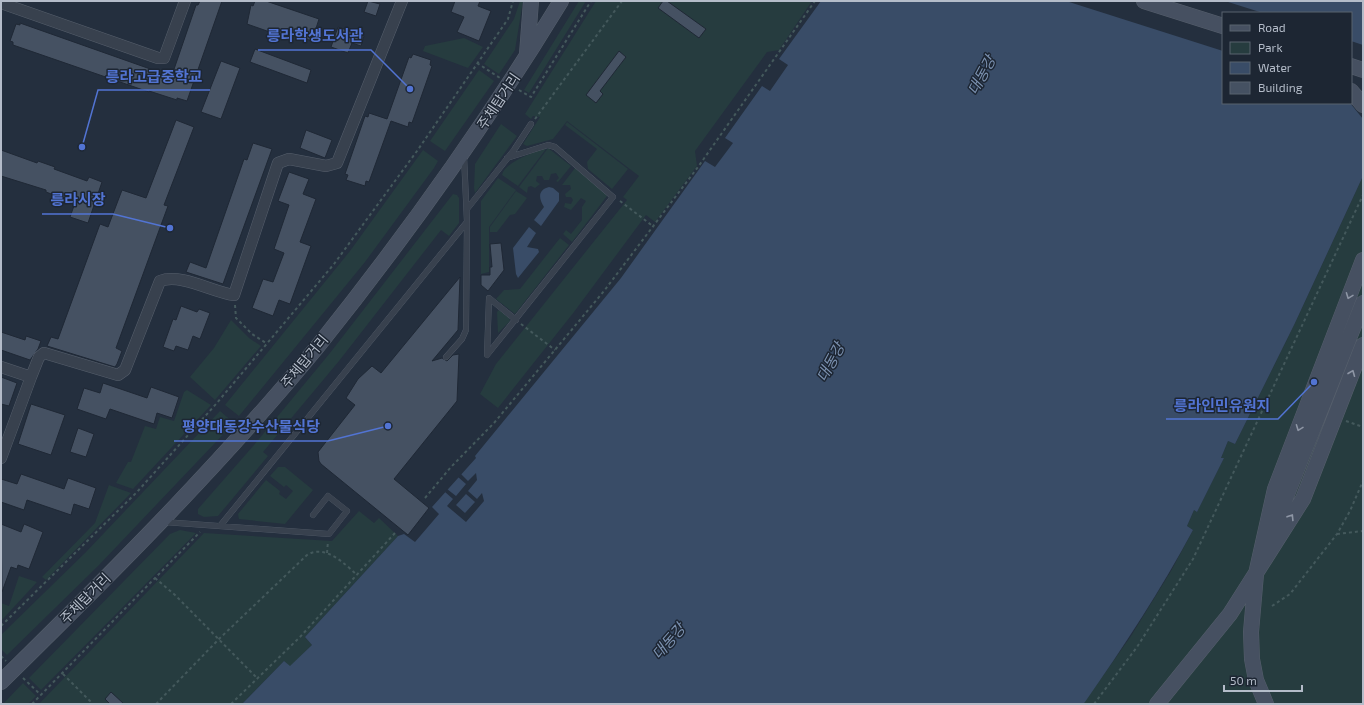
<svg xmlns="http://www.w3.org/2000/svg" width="1364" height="705" font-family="'Exo 2','Noto Sans KR',sans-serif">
	<rect width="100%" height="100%" fill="#242f3e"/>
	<path fill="#263c3f" d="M520 1H523L515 50 499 74 484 64 514 19Z
		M579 1H586L529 93 524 90Z
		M596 1H812L779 50 767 52 695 151 697 166 655 222 646 215 574 312 498 408 480 394 496 364 627 200 623 197 639 176 567 121 553 139 527 146 523 144 540 117 533 116 531 119 525 114Z
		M464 38 483 47 468 68 423 51 425 46Z
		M479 70 494 81 445 151 430 141Z
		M567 122 628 169 612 189 588 169 587 162 597 149 565 125Z
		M501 124 517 136 475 193 474 188 475 164Z
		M548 148 571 166 558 182 556 181 559 178 556 173 551 174 549 180H544L542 176H537L536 181 540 184 535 188 531 186 528 187 527 193 519 187Z
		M542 149H546L518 186 502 175C504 163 532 153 542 149Z
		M423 150 438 161 434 168 365 262 239 416 225 405 350 251Z
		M575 168 605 192 607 196 572 242 563 234 566 230 571 234 582 220V207L586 201 581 198 571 210 564 207 565 203 571 204 573 200 571 197H566L565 194 571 189 570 185H562Z
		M1363 176V704H1083L1131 636 1171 571 1193 530 1187 526 1194 510 1197 512 1224 458H1221L1228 441 1235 444 1295 323Z
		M498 178 516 190 489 227V272L481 274V201Z
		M516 191 527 198 515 214 510 215 497 232H490V227Z
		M453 194 457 195 459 198V223L449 236 441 230 339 361 263 452 268 456 218 516 204 517 198 514V509L254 445 330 353Z
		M560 238 569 245 515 314 496 299 504 290 520 289Z
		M499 310 509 318 510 321 498 333 497 312Z
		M231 320 249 338 261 346 215 400 190 377 214 348Z
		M187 390 211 405 133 489 116 483 128 462H131L145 426 156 429 160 417 174 421 184 392Z
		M220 411 234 423 99 565 7 655 1 649V635L86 552Z
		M278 467H285L313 490 285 524 239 519 238 514 266 480 280 491 279 494 286 499 293 491 286 485 284 487 270 476Z
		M109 485 131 493 46 580 42 577 95 523Z
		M359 511 374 523 379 518 398 536 305 637 312 645 290 667 284 661 242 704H39L204 533 332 541Z
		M180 530 196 533 41 690 29 678 170 534Z
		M19 576 37 582 1 621V603L9 606Z
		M23 683 36 696 28 704H3Z"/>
	<path fill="#394c67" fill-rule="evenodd" d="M821 1H1363V176L1295 323 1235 444 1228 441 1221 458H1224L1197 512 1194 510 1187 526 1193 530C1161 590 1124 646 1085 702L1083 704H242L284 661 290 666 312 645 305 637 398 536 404 534 415 542 439 514 432 507 476 458 475 456 621 278 705 161 715 167 733 143 725 138 762 86 770 91 788 65 779 59ZM1223 13H1351V103H1223Z
		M549 187 553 188 559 193V201L541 226 534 220 544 207C539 199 537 190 549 187Z
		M529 227 536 233 527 247 538 249 539 252 518 278 516 274 513 248Z"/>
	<path fill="#242f3e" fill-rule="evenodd" d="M1066 1H1225L1263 13H1223V51Z
		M1351 41 1363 45V119L1350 103Z
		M476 473 477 480 468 491 477 499 482 493 484 501 466 522 447 506 453 499 445 492 447 489 456 496 466 484 458 477 461 474 468 481ZM466 494 475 502 465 513 456 505Z"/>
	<path fill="#455162" stroke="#1f2835" d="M200 1H222L187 101 177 98V100L149 91V92L13 45V42L10 41 16 24 20 25V23L156 71V73L171 78 196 5H198Z
		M255 1H266L319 19 312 41 289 33 287 38 247 24 251 5 253 6Z
		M368 1 380 4 376 16 364 12Z
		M455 1H480L478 6 491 11 479 41 457 32 464 17 451 12Z
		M663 1H667L706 29 699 38 658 8Z
		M338 27 364 36 361 46 352 43 348 53 331 47Z
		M255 49 311 70 307 83 250 62Z
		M619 51 626 57 600 91 603 94 596 103 586 95Z
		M413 54 431 60 430 65 432 66 412 123 409 122 408 127 391 121 369 182 366 181 365 186 346 180 348 175 345 174 365 116 368 117 369 113 387 119 409 57 411 58Z
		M221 61 240 68 221 119 201 112Z
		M176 120 194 127 164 205 168 206 116 348 122 351 117 364 115 367 47 346 51 337 58 339 100 224 108 227 122 190 146 198Z
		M306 130 332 140 325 158 300 148Z
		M253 143 272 149 223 284 186 272 190 262 206 268 244 159 247 160Z
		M1 150 37 163 38 161 55 167 54 169 87 181 89 177 102 182 88 223 70 217 75 203 46 192V190L1 176Z
		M289 172 309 179 303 194 316 199 300 242 311 246 290 304 279 300 273 316 252 308 263 279 273 282 284 253 274 249 289 205 278 201Z
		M501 243 504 270 488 291 481 285V275H490V267H492L490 244Z
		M460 277 458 330 432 361 442 358 447 361 453 355 459 354 457 401 394 479 429 508 408 535 321 464 319 461 318 452 355 405 346 398 358 379 372 366 381 373Z
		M181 306 197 312 199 309 210 313 200 339 193 336 188 350 176 346 174 351 163 347 173 319 176 320Z
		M1 332 25 340 26 336 41 341 38 349 30 360 1 350Z
		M1 377 17 383 9 406 1 404Z
		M103 383 147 398 151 387 179 397 172 418 157 413 154 424 110 409 106 419 77 409 84 388 100 393Z
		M31 404 65 415 51 455 18 444Z
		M78 428 94 434 86 457 70 452Z
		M21 474 64 489 68 478 96 488 89 509 74 504 71 515 27 500 24 510 1 502V479L17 484Z
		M1 524 21 532 24 524 43 532 29 569 18 565 17 569 11 567 2 592Z
		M111 692 124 704H110L105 699Z"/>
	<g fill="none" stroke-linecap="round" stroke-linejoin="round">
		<g stroke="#565f6c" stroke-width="6">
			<path id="lane" d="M507 158 548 145 555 147 613 197 487 355 489 298 516 320
				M467 209 514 150 531 124
				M446 357 462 339 466 330 467 222
				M164 522 329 534 347 511 328 496 313 515
				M220 526 467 222 464 156"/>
		</g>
		<g stroke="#565f6c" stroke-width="12">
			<path id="street" d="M1 3 158 58H164L185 1
				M1 367 31 377 39 357 44 353 118 375 125 370 160 281C181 273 212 292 234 295L278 163 289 159 326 166 337 163 402 1
				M1 458 31 377"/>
		</g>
		<g stroke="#565f6c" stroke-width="16">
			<path id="secondary" d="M1144 1 1223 26
				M527 54 531 1
				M1351 66 1363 70
				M1351 91 1363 105
				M1274 527 1363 303
				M1 682C111 574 220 465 318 346 406 236 488 121 561 1
				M1157 704 1230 614 1303 499 1363 345
				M1266 704 1256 680 1252 659 1251 632 1256 574 1275 489 1363 260"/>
		</g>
		<path stroke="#44595c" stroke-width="2" stroke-dasharray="3 3" stroke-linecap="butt" d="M477 63 500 78
			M519 90 531 97 591 1
			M535 119 622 1
			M620 201 654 227
			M235 305 236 318 252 334 266 343
			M521 324 555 350
			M1346 421 1363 427
			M425 498 451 467 494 423 604 291 698 167 815 1
			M1337 534 1363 531
			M327 553 328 541
			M155 578 175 595 257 678
			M1272 606 1290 594 1337 534 1350 511 1363 481
			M1 626 137 492 216 404 334 264 417 151 508 19 513 1
			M1 656 6 661
			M63 674 93 704
			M23 678 41 695
			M32 704 200 532
			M156 704 219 639 307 555C325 544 344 563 357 575
			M231 704 300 637 395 533
			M1094 704 1137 647 1193 559 1363 195"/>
		<use href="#lane" stroke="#38414e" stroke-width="5.5"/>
		<use href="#street" stroke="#38414e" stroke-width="11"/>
		<use href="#secondary" stroke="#465061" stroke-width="15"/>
	</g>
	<defs><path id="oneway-chevron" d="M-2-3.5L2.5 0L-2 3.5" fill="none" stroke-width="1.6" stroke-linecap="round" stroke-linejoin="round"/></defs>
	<g stroke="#8e96a5">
		<use href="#oneway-chevron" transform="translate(1349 296) rotate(111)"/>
		<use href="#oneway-chevron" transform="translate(1352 373) rotate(-68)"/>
		<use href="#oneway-chevron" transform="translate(1299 428) rotate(111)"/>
		<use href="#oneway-chevron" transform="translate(1291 517) rotate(-58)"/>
	</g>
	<g text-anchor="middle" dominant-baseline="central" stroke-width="3" stroke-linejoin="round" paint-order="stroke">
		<g font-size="14" fill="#b4bcc9" stroke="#1d2633">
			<text transform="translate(498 101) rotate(-56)">주체탑거리</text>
			<text transform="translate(304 361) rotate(-50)">주체탑거리</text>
			<text transform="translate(85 598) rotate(-45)">주체탑거리</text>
		</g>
		<g font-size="15" font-style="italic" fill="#7c92b1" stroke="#1d2633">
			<text transform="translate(981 75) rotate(-62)">대동강</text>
			<text transform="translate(830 362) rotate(-62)">대동강</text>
			<text transform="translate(668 641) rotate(-49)">대동강</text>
		</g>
	</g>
	<path fill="none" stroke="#5274d3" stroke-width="1.5" d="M410 89L371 50H258M82 147L98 90H210M170 228L113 214H42M1314 382L1278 419H1166M388 426L328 441H174"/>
	<g fill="#5274d3" stroke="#1d2633" stroke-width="1.5">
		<circle cx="410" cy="89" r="4"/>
		<circle cx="82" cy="147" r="4"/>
		<circle cx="170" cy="228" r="4"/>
		<circle cx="1314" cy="382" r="4"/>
		<circle cx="388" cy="426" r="4"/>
	</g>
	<g font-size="15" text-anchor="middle" font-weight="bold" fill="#5274d3" stroke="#1d2633" stroke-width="3" stroke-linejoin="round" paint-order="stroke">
		<text x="315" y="41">릉라학생도서관</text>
		<text x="154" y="82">릉라고급중학교</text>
		<text x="78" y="205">릉라시장</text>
		<text x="1222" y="411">릉라인민유원지</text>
		<text x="251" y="432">평양대동강수산물식당</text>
	</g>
	<rect width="1364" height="705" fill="none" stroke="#b4bcc9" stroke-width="4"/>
	<rect x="1222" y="12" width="130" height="92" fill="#1d2633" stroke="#59626f"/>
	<rect x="1230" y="25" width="20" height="6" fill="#465061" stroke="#59626f"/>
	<text x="1258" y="32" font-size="12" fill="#b4bcc9">Road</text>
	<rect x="1230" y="42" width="20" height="12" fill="#263c3f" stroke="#59626f"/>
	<text x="1258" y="52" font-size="12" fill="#b4bcc9">Park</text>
	<rect x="1230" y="62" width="20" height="12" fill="#394c67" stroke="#59626f"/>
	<text x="1258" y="72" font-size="12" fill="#b4bcc9">Water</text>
	<rect x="1230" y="82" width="20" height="12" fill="#455162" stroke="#59626f"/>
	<text x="1258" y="92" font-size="12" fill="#b4bcc9">Building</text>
	<path d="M1224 685v6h78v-6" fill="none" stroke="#b4bcc9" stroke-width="2"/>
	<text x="1230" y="685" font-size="12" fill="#b4bcc9" stroke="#1d2633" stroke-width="3" paint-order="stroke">50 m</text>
</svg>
